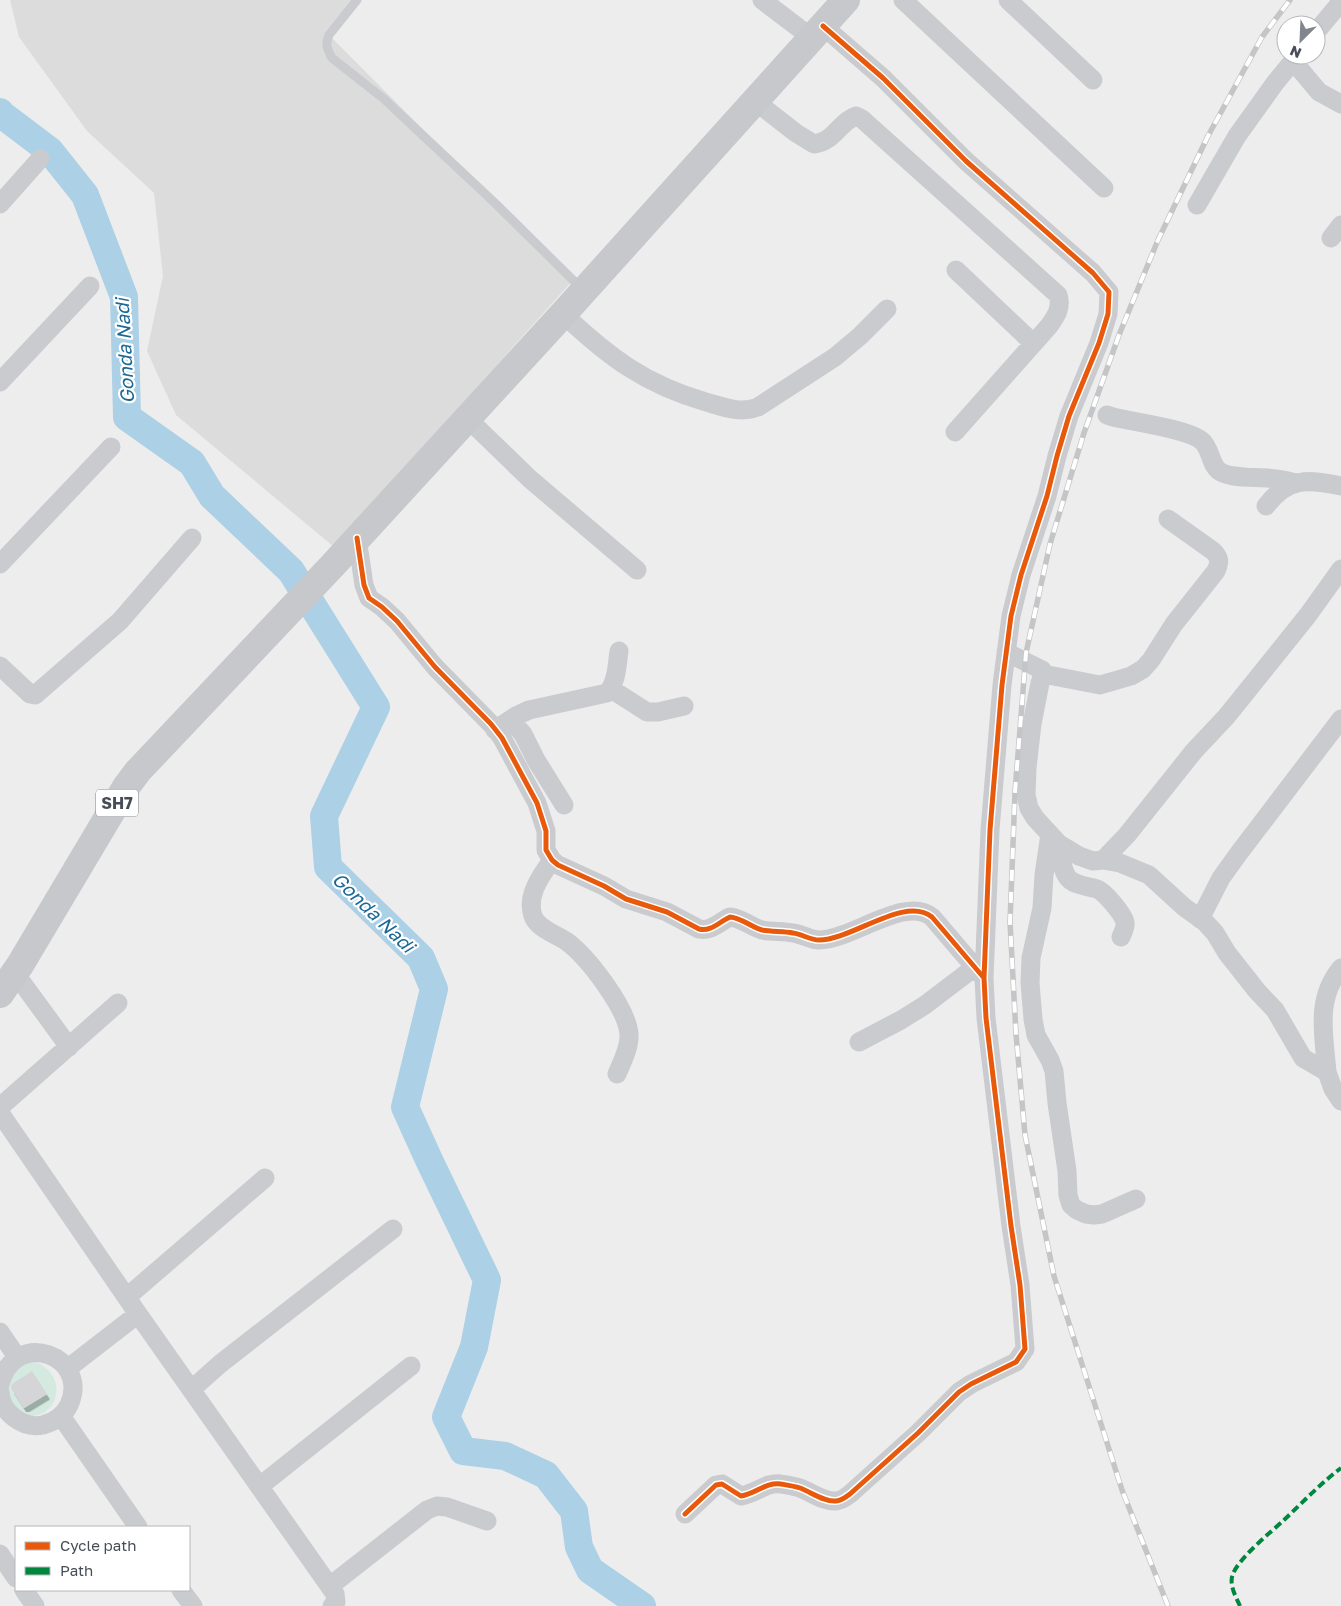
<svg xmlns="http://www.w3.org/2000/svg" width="1341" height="1606" font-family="'Golos Text',sans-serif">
	<defs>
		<filter id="shadow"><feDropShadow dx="3" dy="5.5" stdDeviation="0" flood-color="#0004"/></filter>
	</defs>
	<rect width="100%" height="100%" fill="#eeeded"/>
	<path fill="#dcdcdc" d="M10 0H357L329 35 573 280 334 547 176 415 147 351 163 276 154 193 87 131 19 37Z"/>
	<path fill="#d4eae0" d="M32 1361C66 1370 63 1413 33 1416 27 1416 20 1413 14 1412L3 1379 8 1371Z"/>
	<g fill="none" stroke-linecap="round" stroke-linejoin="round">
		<path stroke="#acd0e5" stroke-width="28" d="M0 112 1 114 50 151 85 195 124 297 127 417 192 463 212 496 291 571 376 707 324 816 328 867 421 958 434 989 405 1107 429 1160 487 1280 474 1347 446 1417 463 1451 505 1456 546 1475 574 1511 579 1547 590 1570 642 1606"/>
	</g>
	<path fill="#d5d5d7" filter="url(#shadow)" d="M32 1371 47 1394 24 1408 11 1388 12 1384Z"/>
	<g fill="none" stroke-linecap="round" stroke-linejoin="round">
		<path stroke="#cacbce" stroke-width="9" d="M357 0 329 35C325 44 327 49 332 58L384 99 496 204 582 289"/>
		<path stroke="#cacbce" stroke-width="19" d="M762 0 812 38
			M903 0 1104 188
			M1008 0 1093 80
			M1316 32 1341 2
			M1293 61 1319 92 1341 104
			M755 101 796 133 814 144C834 142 839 122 856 116L862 119 1058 295C1062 308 1056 316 1049 326L955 432
			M0 204 40 159
			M1197 205 1237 136 1275 83 1298 55
			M1331 238 1341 225
			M956 270 1033 343
			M563 314C609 357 644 384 706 402 724 407 740 414 758 407L835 357 860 336 887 309
			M0 382 90 286
			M1107 415 1113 417C1133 422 1189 429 1202 441 1211 449 1210 464 1219 471 1232 480 1261 476 1276 479 1283 480 1289 481 1295 483
			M467 418 530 479 637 570
			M1266 506C1288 477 1308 479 1341 486
			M357 538 364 585 369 598 382 607 397 621 435 667 491 724 502 738 537 803 546 831V850L552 860 558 865 604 886 626 899 667 912 699 929C711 932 719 922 730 917 742 918 751 927 762 930 772 932 783 931 793 933 802 934 810 940 819 940 852 940 905 895 932 917L984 978
			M0 564 111 447
			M1006 652 1042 670 1043 674 1040 683 1032 724 1027 768 1026 795 1029 808 1035 818 1059 844 1079 856 1093 861 1103 860 1120 863 1149 875 1184 907 1205 922 1215 933 1227 953 1257 991 1275 1010 1303 1058 1327 1072 1333 1089 1341 1101
			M0 666 30 694 35 695 120 621 192 538
			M1043 674 1100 685 1131 676 1143 669 1151 660 1174 624 1216 571C1220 562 1220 558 1213 551L1168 519
			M611 689 647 712H658L684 706
			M507 722 516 726 523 734 536 760 564 805
			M495 730 516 716 529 710 607 693C617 682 617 665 619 651
			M1050 834 1044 875 1042 908 1031 958 1030 983 1033 1019 1036 1035 1050 1060 1054 1071 1057 1103 1067 1171 1068 1195 1071 1205 1077 1210 1086 1214 1094 1215 1102 1214 1136 1199
			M1059 844C1061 854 1061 869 1068 878 1075 886 1088 886 1097 889 1105 892 1123 914 1125 922 1126 927 1123 932 1121 937
			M552 860C541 876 526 895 533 916 537 928 555 934 566 941 587 956 627 1008 629 1034 630 1047 622 1062 617 1074
			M1103 860 1127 835 1194 751 1226 717 1243 696 1308 615 1341 569
			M1200 919 1221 878 1239 853 1341 719
			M15 973 69 1047
			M859 1042 901 1020 925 1005 975 967
			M1327 1072C1324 1035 1315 999 1341 968
			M0 1107 118 1003
			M0 1113 138 1314 335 1594 336 1602 332 1606
			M127 1297 265 1178
			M0 1332 17 1357
			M67 1369 138 1314
			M0 1384C15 1327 91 1356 69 1405 64 1415 54 1422 43 1425 22 1429 1 1412 0 1392
			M192 1389 220 1364 393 1229
			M61 1416 138 1527
			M260 1486 411 1366
			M685 1514 716 1485 722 1484 741 1496C756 1494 765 1482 781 1484 787 1485 794 1486 800 1488 811 1492 824 1502 836 1501 841 1501 846 1497 850 1494L918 1433 959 1392 971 1384 1016 1362 1025 1349 1020 1285 1011 1226 986 1018 984 978 990 830 1002 685 1011 616 1021 575 1047 496 1057 456 1069 416 1099 343 1108 314 1109 292 1093 273 966 161 883 78 823 26
			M0 1554 16 1578
			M330 1586 427 1510 437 1506 447 1507 487 1521
			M24 1590 35 1606
			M181 1590 193 1606"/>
		<path stroke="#c6c8cb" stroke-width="28" d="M0 994 20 965 126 787 138 771 333 565 563 314 846 0"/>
		<g stroke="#c4c5c7" stroke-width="5.5">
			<path id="rail" d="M1168 1606 1122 1490 1054 1276 1025 1135 1016 1034 1010 922 1015 792 1026 653 1050 544 1084 433 1119 335 1158 240 1208 136 1262 37 1290 0"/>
		</g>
		<use href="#rail" stroke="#fff" stroke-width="4" stroke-dasharray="11" stroke-linecap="butt"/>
		<path stroke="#00873e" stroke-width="4" stroke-dasharray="8 4" stroke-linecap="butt" d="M1240 1606C1236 1597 1230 1587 1232 1577 1235 1561 1271 1532 1284 1520 1303 1502 1320 1484 1341 1468"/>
		<g stroke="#fff" stroke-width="8">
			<path id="cycleway" d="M357 538 364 585 369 598 382 607 397 621 435 667 491 724 502 738 537 803 546 831V850L552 860 558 865 604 886 626 899 667 912 699 929C711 932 719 922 730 917 742 918 751 927 762 930 772 932 783 931 793 933 802 934 810 940 819 940 852 940 905 895 932 917L984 978
				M685 1514 716 1485 722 1484 741 1496C756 1494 765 1482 781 1484 787 1485 794 1486 800 1488 811 1492 824 1502 836 1501 841 1501 846 1497 850 1494L918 1433 959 1392 971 1384 1016 1362 1025 1349 1020 1285 1011 1226 986 1018 984 978 990 830 1002 685 1011 616 1021 575 1047 496 1057 456 1069 416 1099 343 1108 314 1109 292 1093 273 966 161 883 78 823 26"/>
		</g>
		<use href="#cycleway" stroke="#e8590c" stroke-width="5"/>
	</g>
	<g text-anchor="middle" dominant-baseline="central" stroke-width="4.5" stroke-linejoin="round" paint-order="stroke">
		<rect fill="#fff" stroke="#7e8289" stroke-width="1" x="96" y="789.5" width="42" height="27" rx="4"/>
		<g font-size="16" font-weight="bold" fill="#474d57">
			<text x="117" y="803">SH7</text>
		</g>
		<g font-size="19" font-style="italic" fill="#1c6995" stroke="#fff">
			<text transform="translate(124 351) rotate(-93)">Gonda Nadi</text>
			<text transform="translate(374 912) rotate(44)">Gonda Nadi</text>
		</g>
	</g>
	<rect x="15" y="1526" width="175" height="65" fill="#ffffff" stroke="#b5b8bc"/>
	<rect x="25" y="1542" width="25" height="8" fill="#e8590c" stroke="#b5b8bc"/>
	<text x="60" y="1551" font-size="15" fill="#474d57">Cycle path</text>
	<rect x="25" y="1567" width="25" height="8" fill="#00873e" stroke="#b5b8bc"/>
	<text x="60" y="1576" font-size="15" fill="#474d57">Path</text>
	<g transform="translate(1301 40) rotate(204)"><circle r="24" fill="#ffffff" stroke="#b5b8bc"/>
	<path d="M0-4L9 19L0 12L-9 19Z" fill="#81858c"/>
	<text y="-8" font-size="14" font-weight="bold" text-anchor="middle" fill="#474d57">N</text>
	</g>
</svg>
